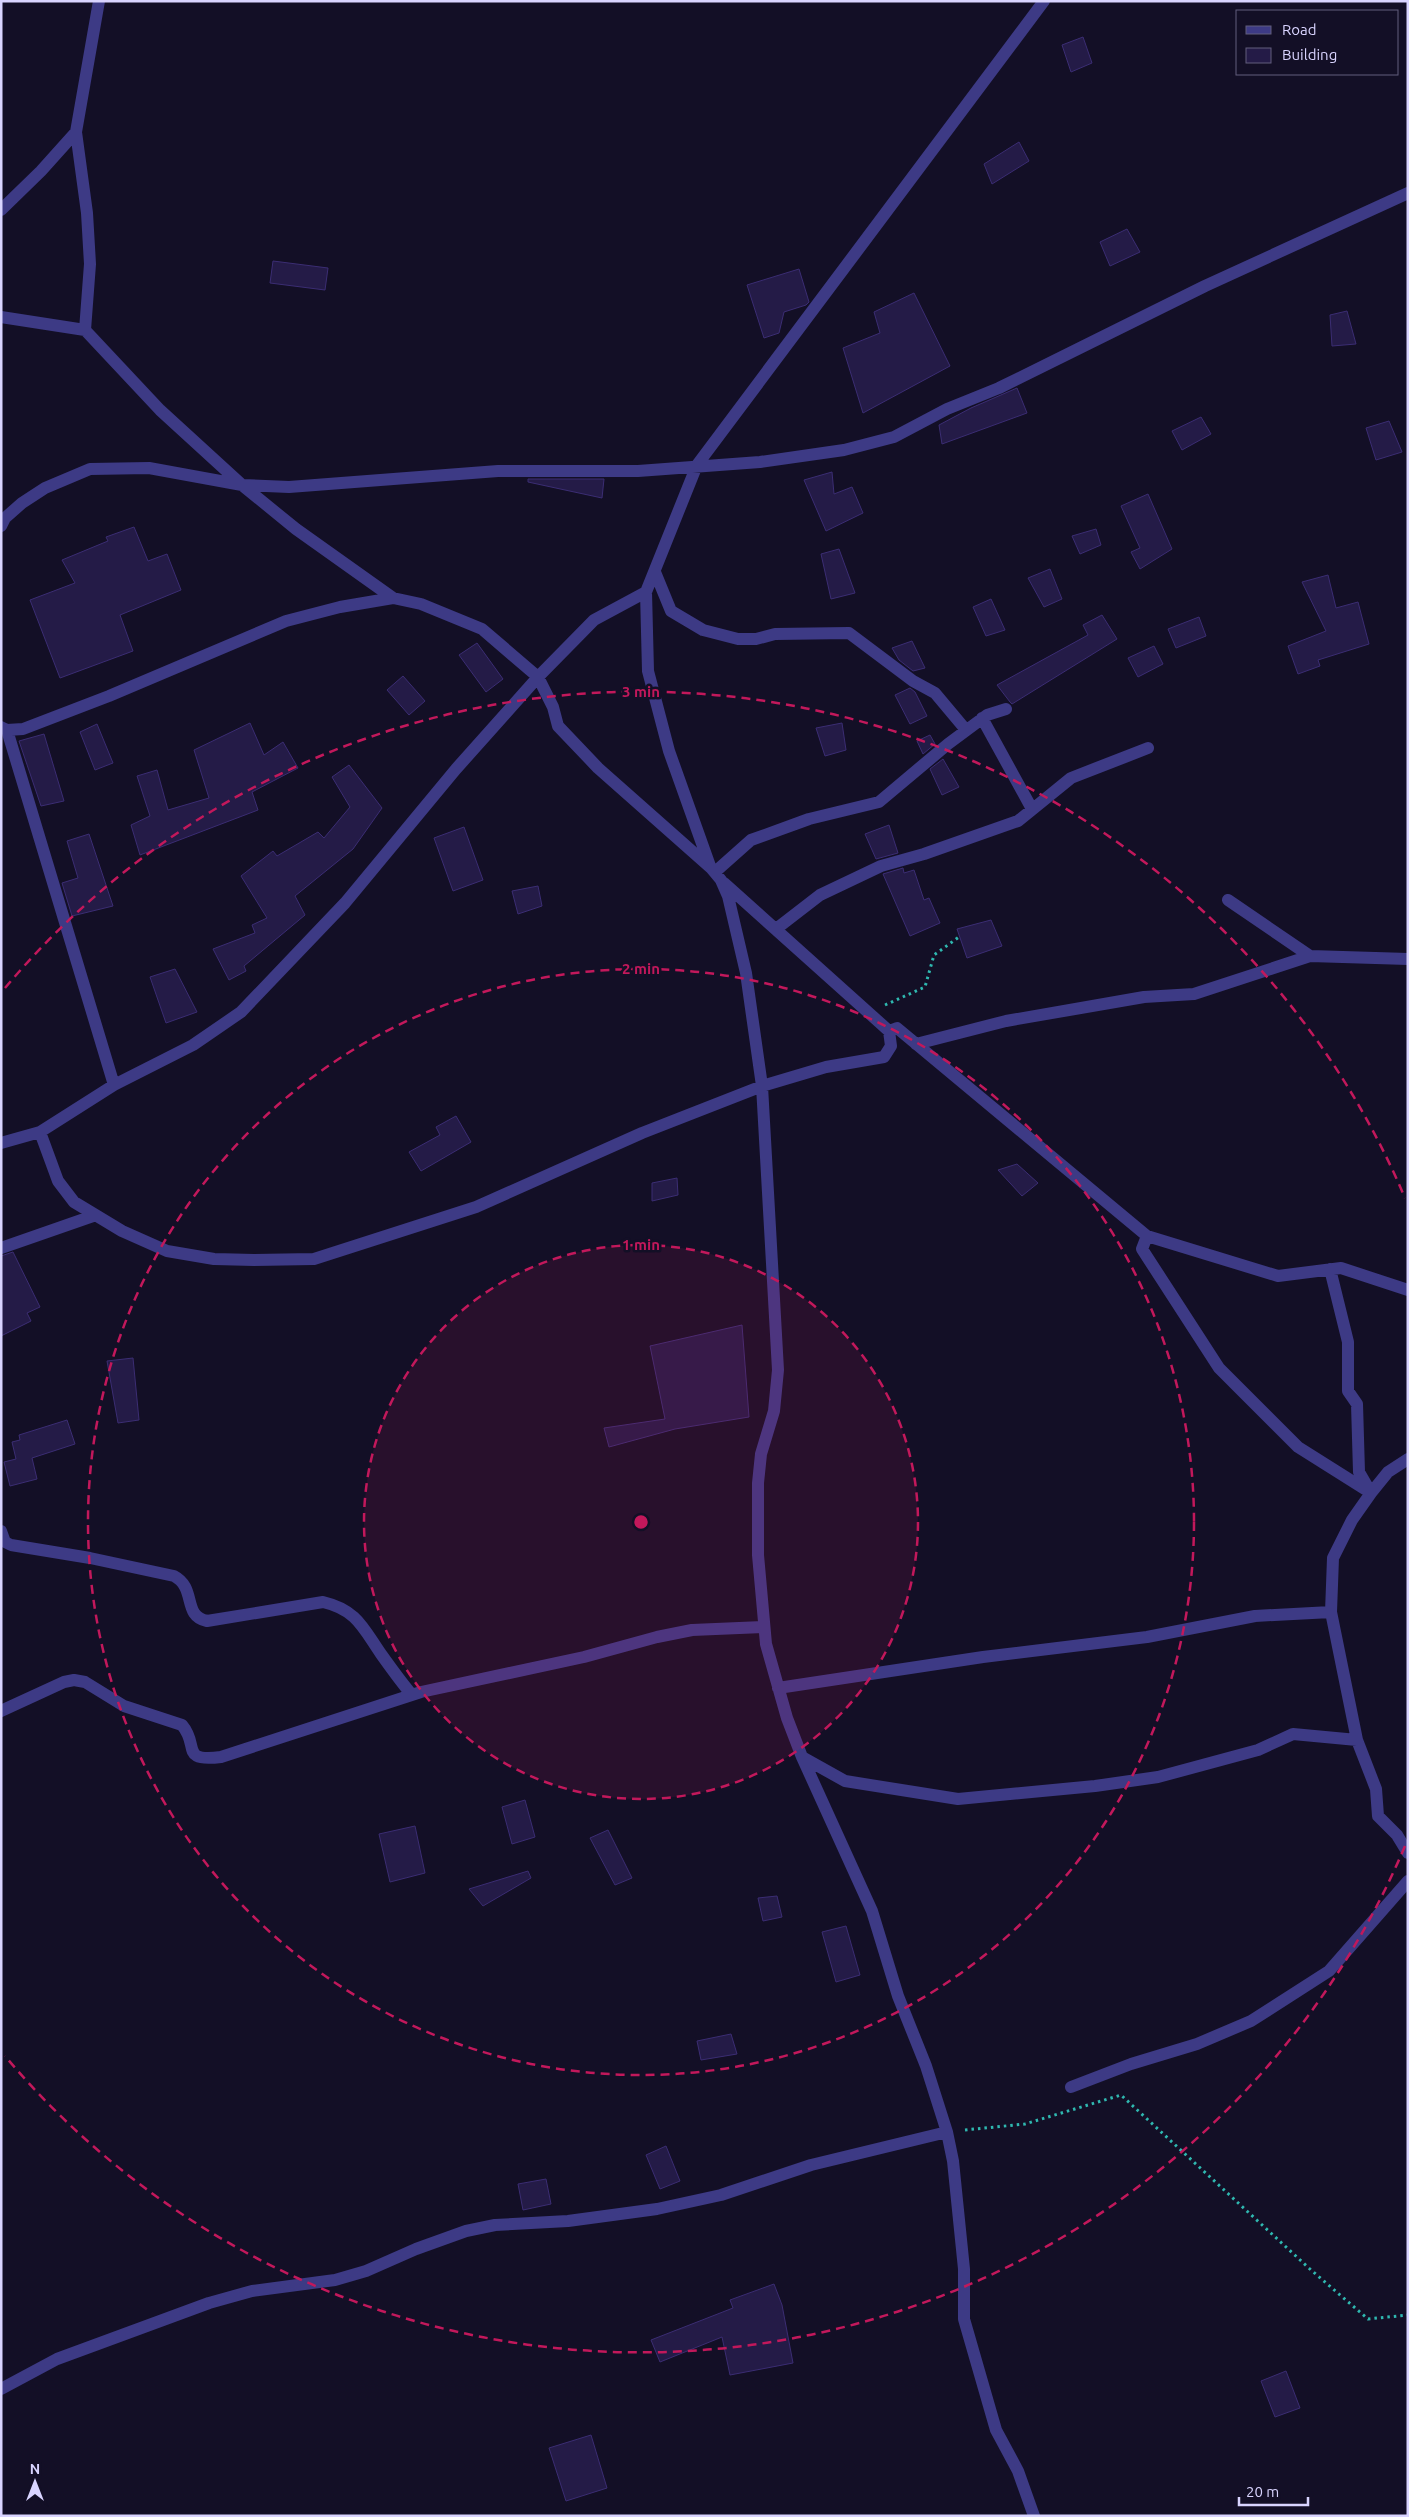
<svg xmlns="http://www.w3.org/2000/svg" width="1409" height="2517" font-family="Ubuntu,sans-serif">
	<rect width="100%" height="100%" fill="#130f26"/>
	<path fill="#241b47" stroke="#3b2d73" d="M1083 37 1092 63 1071 72 1062 45Z
		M1019 142 1029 161 992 184 984 164Z
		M1127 229 1140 252 1110 266 1100 242Z
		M273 261 328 268 325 290 270 283Z
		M799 269 809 302 806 305 784 312 779 333 764 338 747 285Z
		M914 293 950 366 863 413 843 348 880 333 874 312Z
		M1347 311 1356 344 1332 346 1330 315Z
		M1017 388 1027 413 942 444 939 425 971 408Z
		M1201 417 1211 434 1182 450 1172 431Z
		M1389 421 1402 452 1376 460 1366 428Z
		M832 472 834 494 852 487 863 513 826 531 804 480Z
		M528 479H604L602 498 528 482Z
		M1148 494 1172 549 1140 569 1131 552 1140 548 1121 506Z
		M134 527 148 561 167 554 181 590 120 615 133 651 60 678 30 600 75 583 62 560 108 541 106 537Z
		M1096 529 1101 545 1080 554 1072 536Z
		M839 549 855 593 831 599 821 554Z
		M1050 569 1062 599 1044 607 1028 578Z
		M1328 575 1336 608 1358 602 1369 644 1318 660 1320 666 1298 674 1288 646 1326 631 1302 582Z
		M991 599 1005 630 986 636 973 607Z
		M1102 615 1117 639 1012 704 1010 702 997 685 1088 635 1083 625Z
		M1199 617 1206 636 1176 648 1168 629Z
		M912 641 925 668 913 671 899 660 892 648Z
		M477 643 503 679 486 692 459 655Z
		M1154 646 1163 664 1138 677 1128 658Z
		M403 676 425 701 409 715 387 690Z
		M910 688 915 692 927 716 910 724 895 695Z
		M250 723 264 755 283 742 298 768 252 792 258 810 140 855 131 825 150 816 137 776 157 770 168 810 209 798 194 750Z
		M842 723 846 750 825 756 816 728Z
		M97 724 113 763 95 770 80 732Z
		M44 734 64 801 41 806 19 741Z
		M930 735 935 744 923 754 917 741Z
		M943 759 959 787 942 795 930 769Z
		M349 765 382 808 353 849 295 896 305 915 244 966 246 971 229 980 213 949 255 933 252 925 267 918 241 876 273 851 277 856 318 832 324 838 350 807 332 777Z
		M889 825 898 853 876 859 865 834Z
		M464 827 483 880 453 891 434 838Z
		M89 834 113 906 72 916 62 883 78 878 67 841Z
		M903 868 904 873 914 870 924 900 929 898 940 923 910 936 883 874Z
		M538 886 542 906 518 914 512 891Z
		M991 920 1002 946 967 958 957 929Z
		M175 969 197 1012 166 1023 150 977Z
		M456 1116 471 1142 421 1171 409 1152 440 1135 436 1127Z
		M1017 1164 1038 1183 1022 1196 998 1170Z
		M677 1178 678 1195 652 1201V1183Z
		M13 1252 40 1307 27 1313 31 1321 1 1336V1256Z
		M742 1325 749 1417 675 1429 609 1447 604 1428 665 1419 650 1346Z
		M133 1358 139 1420 118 1423 107 1361Z
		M67 1420 75 1444 32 1458 37 1479 10 1486 4 1462 16 1459 12 1442 20 1440 19 1435Z
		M525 1800 535 1837 512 1844 502 1807Z
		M415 1826 425 1873 390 1882 379 1834Z
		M608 1830 632 1878 615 1885 590 1838Z
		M528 1871 531 1878 483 1906 469 1889Z
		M777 1896 782 1917 763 1921 758 1898Z
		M846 1926 860 1975 836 1982 822 1932Z
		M731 2034 737 2054 701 2060 697 2041Z
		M666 2146 680 2181 660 2189 646 2155Z
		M546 2179 551 2204 523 2210 518 2184Z
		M774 2284 782 2305 793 2363 730 2375 722 2337 660 2362 651 2340 733 2308 730 2300Z
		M1286 2371 1300 2408 1275 2417 1261 2381Z
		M591 2435 607 2488 566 2501 549 2448Z"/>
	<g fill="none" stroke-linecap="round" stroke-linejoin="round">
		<path stroke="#2fb8b0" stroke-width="3" stroke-dasharray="2.5 4" stroke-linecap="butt" d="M885 1005 925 987 934 955 959 937
			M965 2130 1025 2124 1121 2095 1311 2270 1368 2319 1408 2315"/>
		<path stroke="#3d3a85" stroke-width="12" d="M76 132 87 213 90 264 85 330
			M1 210 41 171 76 132 99 1
			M1 317 85 330 160 410 242 485 296 529 393 598 421 604 482 629 538 677 553 707 558 726 598 768 711 868 721 880 728 896 746 973 762 1086 778 1370 774 1411 761 1454 758 1483V1555L766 1644 787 1718 802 1757 872 1911 898 1996 926 2066 947 2132 953 2161 964 2269V2319L996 2430 1018 2471 1034 2516
			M1 526 5 518 22 503 45 488 90 469 149 468 242 485 289 487 498 471H638L760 462 844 450 894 437 947 409 999 388 1205 286 1408 193
			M655 572 671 611 703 630 738 639H756L775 634 849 633 913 681 935 693 966 730
			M646 592 648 671 669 751 710 866
			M982 718 1032 809
			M1 727 7 730 23 729 109 696 286 621 340 607 393 598
			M7 730 114 1085
			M715 872 751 840 809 819 879 802 948 744 987 715 1006 709
			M776 929 820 895 881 866 924 854 1018 821 1071 778 1148 748
			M1310 956 1408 959
			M889 1031 897 1028 1147 1236 1278 1276 1341 1268 1408 1290
			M916 1044 1006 1021 1144 997 1194 994 1310 956 1228 900
			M40 1132 58 1181 74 1202 122 1231 167 1251 214 1259 254 1260 314 1259 476 1207 642 1133 762 1086 826 1067 884 1057 891 1046 889 1031 724 883
			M1 1143 40 1132 114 1085 193 1045 241 1012 345 903 456 769 538 677 594 620 646 592 697 465 1044 1
			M1147 1236 1142 1249 1219 1368 1298 1447 1371 1493
			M1 1248 93 1216
			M1330 1269 1348 1342V1391L1357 1404 1359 1472 1370 1491
			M1408 1459 1388 1472 1371 1493 1352 1520 1333 1558 1331 1612 1357 1740 1376 1789 1378 1816 1397 1835 1408 1853
			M1 1531 5 1542 11 1545 90 1558 174 1576C197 1588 182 1616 207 1621L323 1602C357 1610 363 1628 381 1654 391 1668 401 1682 412 1695
			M778 1688 983 1657 1147 1637 1255 1616 1331 1612
			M1 1711 64 1682 74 1680 85 1682 124 1706 182 1725C200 1746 179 1762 221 1757L421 1692 584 1657 657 1637 692 1630 763 1627
			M802 1757 845 1781 958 1799 1095 1786 1158 1777 1258 1750 1293 1734 1357 1740
			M1071 2087 1131 2064 1197 2044 1251 2021 1329 1971 1408 1881
			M1 2389 57 2359 209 2303 252 2291 335 2280 366 2271 416 2249 466 2231 495 2225 568 2221 657 2209 721 2195 811 2165 947 2132"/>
	</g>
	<circle cx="641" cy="1522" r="277" fill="#c2185b" fill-opacity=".12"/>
	<g fill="none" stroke="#c2185b" stroke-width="2.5" stroke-dasharray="9 6">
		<circle cx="641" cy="1522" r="277"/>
		<circle cx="641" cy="1522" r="553"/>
		<path d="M1405 1846A830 830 0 0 1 5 2056M5 988A830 830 0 0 1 1405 1198"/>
	</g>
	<circle cx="641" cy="1522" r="8" fill="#c2185b" stroke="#130f26" stroke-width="2.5"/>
	<g font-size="15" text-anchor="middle" font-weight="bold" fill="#c2185b" stroke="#130f26" stroke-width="5" stroke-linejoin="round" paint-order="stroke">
		<text x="641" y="697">3 min</text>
		<text x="641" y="974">2 min</text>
		<text x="641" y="1250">1 min</text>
	</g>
	<rect width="1409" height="2517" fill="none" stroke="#d9d4ff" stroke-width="5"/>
	<rect x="1236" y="10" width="162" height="65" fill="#130f26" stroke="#625e7d"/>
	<rect x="1246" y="26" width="25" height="8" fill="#3d3a85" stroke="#625e7d"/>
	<text x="1282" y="35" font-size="15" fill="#d9d4ff">Road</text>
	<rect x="1246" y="48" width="25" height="15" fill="#241b47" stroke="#625e7d"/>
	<text x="1282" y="60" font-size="15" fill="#d9d4ff">Building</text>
	<g transform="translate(35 2482)" stroke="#130f26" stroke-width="4" paint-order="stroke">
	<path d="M0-4L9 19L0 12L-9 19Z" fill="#d9d4ff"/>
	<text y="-8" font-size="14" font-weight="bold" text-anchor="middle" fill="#d9d4ff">N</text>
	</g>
	<path d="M1239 2497v8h69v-8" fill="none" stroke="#d9d4ff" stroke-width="2.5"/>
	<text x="1246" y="2497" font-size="15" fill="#d9d4ff" stroke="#130f26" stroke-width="4" paint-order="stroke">20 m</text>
</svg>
